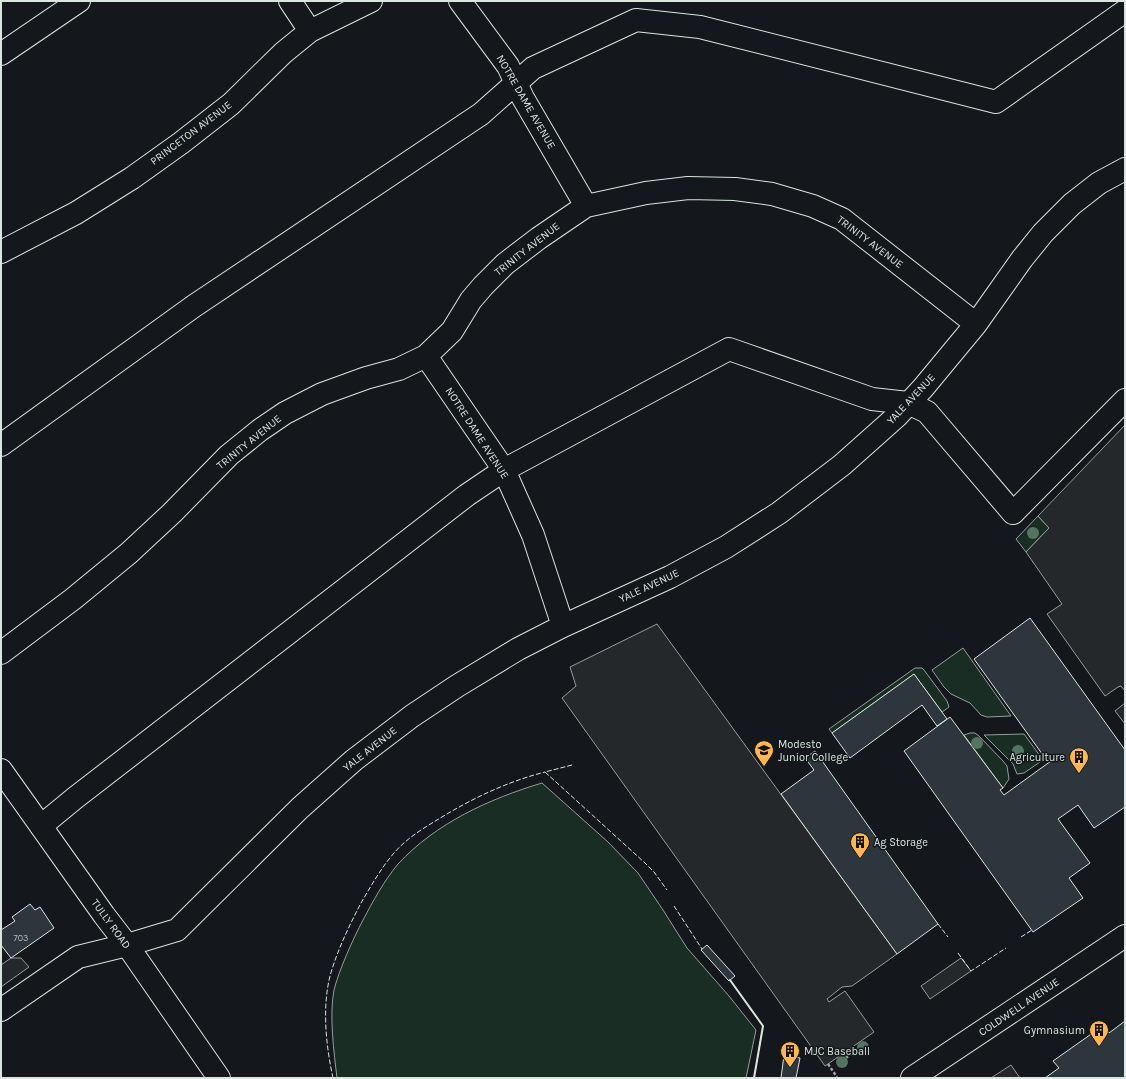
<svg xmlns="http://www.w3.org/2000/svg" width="1126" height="1079" font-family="Karla,sans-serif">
	<rect width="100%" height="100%" fill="#14181c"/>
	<path fill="#1a2d24" stroke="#939e99" d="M1038 516 1049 528 1026 552 1016 539Z
		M963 648 1011 716 987 717 981 715 970 703 951 694 944 687 932 670Z
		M915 668H922L924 670 947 701 949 707 942 712 914 674 832 733 829 729Z
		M970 733H975L979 736 1003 761 1007 766 1009 779 1003 788 964 735Z
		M1024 734 1043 760 1024 773 1017 774 1013 764 984 735Z
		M542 783 608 842 638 873 663 910 687 948 729 996 756 1030 746 1078H337C334 1053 329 1015 334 990 339 970 353 939 363 920 373 901 384 881 398 864 436 823 489 799 542 783Z"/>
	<path fill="#24282b" stroke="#939e99" d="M1125 425V691L1121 686 1118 687 1105 696 1047 614 1062 604 1026 552 1049 528 1038 516Z
		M657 624 897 954 852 986 842 987 827 999 829 1002 845 991 874 1032 825 1066 562 698 576 686 570 667Z
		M1125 703V724L1115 711Z
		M11 958H21L29 967 1 987V965Z
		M961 958 971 971 930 999 921 986Z
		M1011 1065 1020 1078H991Z"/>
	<path fill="#2c363c" stroke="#d8e6dc" d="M1030 618 1125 750V807L1094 828 1078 805 1058 819 1090 863 1069 878 1083 898 1033 932 904 751 950 717 1003 788 1000 790 1004 795 1051 761 1048 757 1045 758 974 659Z
		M914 674 947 719 937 726 922 705 850 758 832 733Z
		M815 751 938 924 897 954 781 794 814 770 805 758Z
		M30 904 35 910 40 907 54 928 11 958 1 945V930L15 921 12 917Z
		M707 945 735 976 729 981 701 950Z
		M1125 1021V1078H1045L1059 1068 1053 1061 1104 1025 1109 1033Z
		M784 1055 800 1058 796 1078H781Z"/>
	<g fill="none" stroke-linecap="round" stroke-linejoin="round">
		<g stroke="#d8e6dc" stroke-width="24">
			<path id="minor" d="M290 1 310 31
				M460 1 508 66 523 98 586 206
				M1 54 79 1
				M1 252 76 213 132 178 181 143 231 104 283 53 310 31 371 1
				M426 356 504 470 533 535 563 626
				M1 445 194 306 481 114 533 68 636 20 700 27 996 102 1125 11
				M1 653 73 599 129 553 172 513 229 455 260 430 285 413 322 394 366 378 399 369 426 356 452 331 471 300 483 286 505 264 539 238 586 206 646 193 688 188 735 189 772 194 813 206 842 219 976 324
				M41 826 75 798 467 495 504 470 729 349 872 399 908 403 927 412 1013 513 1125 400
				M1 1010 78 957 127 945 177 930 300 808 354 760 412 716 457 686 518 649 563 626 670 577 726 547 779 513 842 465 897 416 923 388 976 324 1022 259 1043 233 1072 204 1099 183 1125 169
				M912 1078 1125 936"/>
		</g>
		<g stroke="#d8e6dc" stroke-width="24">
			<path id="major" d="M1 770 104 915 127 945 219 1078"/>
		</g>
		<path stroke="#9da8a2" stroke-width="2.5" stroke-dasharray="3 2" stroke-linecap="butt" d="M828 1064 837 1077"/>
		<use href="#minor" stroke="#14181c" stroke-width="22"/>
		<use href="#major" stroke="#14181c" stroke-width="22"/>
		<path stroke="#8ac095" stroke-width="3" stroke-dasharray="2 3" stroke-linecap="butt" d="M856 1051 867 1043
			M838 1063 851 1054"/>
		<path stroke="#d8e6dc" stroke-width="1" stroke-dasharray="5 2" stroke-linecap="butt" d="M572 765 545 772 645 863 654 872 667 890
			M674 906 702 949
			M938 924 948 937
			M1021 937 1032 930
			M958 953 971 971 1006 948
			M730 980 763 1026 754 1078
			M333 1078C326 1046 322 1008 330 976 337 951 349 926 361 903 371 886 381 868 394 853 406 839 422 829 437 820 471 799 506 782 545 772"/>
		<path stroke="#d8e6dc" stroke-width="2" d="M730 980 763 1026 754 1078"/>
	</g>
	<g fill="#55745f">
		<circle cx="1033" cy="533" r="6"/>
		<circle cx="977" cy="743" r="6"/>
		<circle cx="1018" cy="751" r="6"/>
		<circle cx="863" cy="1047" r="6"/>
		<circle cx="842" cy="1062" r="6"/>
	</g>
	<defs>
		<g id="university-pin" transform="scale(1)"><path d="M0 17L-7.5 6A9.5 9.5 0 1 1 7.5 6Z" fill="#ffb74d" stroke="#14181c"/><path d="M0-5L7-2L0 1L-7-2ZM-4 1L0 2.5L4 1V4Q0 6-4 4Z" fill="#111"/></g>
		<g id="building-pin" transform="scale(1)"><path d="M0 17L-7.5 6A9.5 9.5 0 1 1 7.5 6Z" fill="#ffb74d" stroke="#14181c"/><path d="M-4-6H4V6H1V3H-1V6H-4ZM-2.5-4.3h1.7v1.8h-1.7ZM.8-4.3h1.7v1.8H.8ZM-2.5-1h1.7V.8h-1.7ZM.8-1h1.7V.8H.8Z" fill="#111"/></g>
	</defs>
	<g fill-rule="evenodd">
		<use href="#university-pin" x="764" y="750"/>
		<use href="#building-pin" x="1079" y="757"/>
		<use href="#building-pin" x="860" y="842"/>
		<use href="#building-pin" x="1099" y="1030"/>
		<use href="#building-pin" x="790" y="1051"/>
	</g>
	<g text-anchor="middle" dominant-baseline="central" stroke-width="3" stroke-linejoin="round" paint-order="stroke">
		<g font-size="9" fill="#adbab4">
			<text x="21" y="938">703</text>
		</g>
		<g font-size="11" fill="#d8e6dc" stroke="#14181c">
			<text transform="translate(526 102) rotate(60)">NOTRE DAME AVENUE</text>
			<text transform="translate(191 133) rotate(-37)">PRINCETON AVENUE</text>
			<text transform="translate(870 242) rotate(37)">TRINITY AVENUE</text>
			<text transform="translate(527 249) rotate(-38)">TRINITY AVENUE</text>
			<text transform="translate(911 399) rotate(-47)">YALE AVENUE</text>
			<text transform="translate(477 433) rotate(57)">NOTRE DAME AVENUE</text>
			<text transform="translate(249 442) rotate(-39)">TRINITY AVENUE</text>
			<text transform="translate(649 586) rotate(-25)">YALE AVENUE</text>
			<text transform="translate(370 749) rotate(-38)">YALE AVENUE</text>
			<text transform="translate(111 924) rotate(54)">TULLY ROAD</text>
			<text transform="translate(1019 1007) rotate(-34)">COLDWELL AVENUE</text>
		</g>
		<g font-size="11" fill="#d8e6dc" stroke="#14181c" text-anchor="start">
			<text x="778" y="744">Modesto<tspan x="778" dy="13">Junior College</tspan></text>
			<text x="1065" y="757" text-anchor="end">Agriculture</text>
			<text x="874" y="842">Ag Storage</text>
			<text x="1085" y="1030" text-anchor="end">Gymnasium</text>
			<text x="804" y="1051">MJC Baseball</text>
		</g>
	</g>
	<rect width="1126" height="1079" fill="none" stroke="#d8e6dc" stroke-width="4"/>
</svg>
